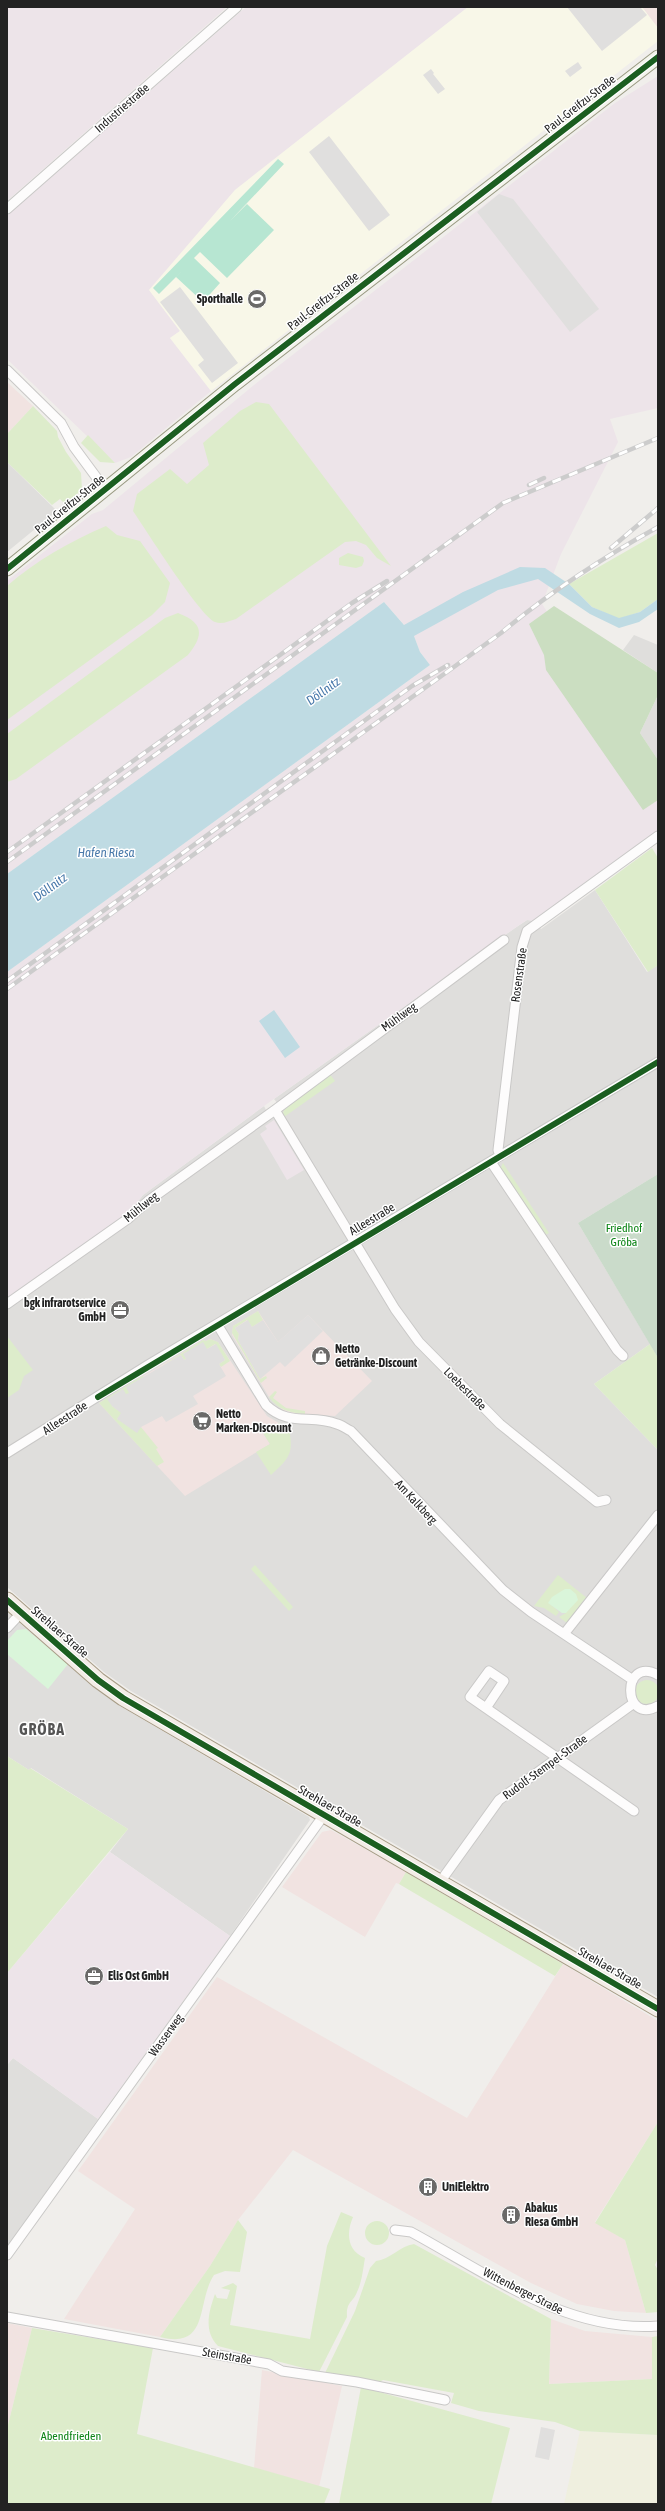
<svg xmlns="http://www.w3.org/2000/svg" width="665" height="2511" font-family="'Asap Condensed',sans-serif">
	<rect width="100%" height="100%" fill="#f0eeeb"/>
	<path fill="#dfdedc" d="M7 462 57 511 7 552Z
		M634 635 658 645V673L623 650Z
		M658 695V760L640 733Z
		M595 890 647 972 658 965V1174L578 1223 650 1344 594 1384 658 1450V1997L131 1691 104 1672 7 1587V1299L128 1214 143 1195 264 1106 267 1112 278 1104 274 1099 515 928 527 920 535 921 541 929Z
		M7 1612 92 1685 120 1706 309 1817 310 1820 230 1936 110 1852 128 1829 31 1768 29 1770 7 1756Z
		M13 2058 98 2119 7 2247V2065Z"/>
	<path fill="#f1e3e1" d="M642 7H658V28Z
		M7 382 33 406 7 434Z
		M258 1311 278 1342 308 1315 372 1381 335 1416 291 1413 284 1411 269 1397 232 1335 233 1326Z
		M210 1339 218 1342 267 1416 279 1423 263 1433 270 1444 185 1496 99 1403 203 1340 206 1341Z
		M331 1830 406 1872 399 1884 396 1883 365 1937 282 1887 322 1832Z
		M563 1964 658 2021V2122L595 2222 625 2240 646 2313 614 2311 577 2304 531 2283 293 2150 238 2220 210 2266 160 2337 64 2319 135 2209 78 2171 217 1977 467 2118Z
		M551 2319 585 2331 652 2337V2379L549 2384Z
		M7 2323 32 2328 7 2429Z
		M262 2370 342 2386 319 2487 254 2468Z"/>
	<path fill="#ede4e9" d="M7 7H227L7 201Z
		M246 7H468L235 190 150 291 180 331 170 338 211 391 131 457 115 463 7 359V216Z
		M658 76V408L610 419 618 442 561 554 542 604 658 779V830L535 921 527 920 515 928 264 1106 143 1195 128 1214 7 1299V972L430 665 420 652 414 636 384 602 7 874V581L92 514 103 510 254 385 615 103Z
		M274 1120 304 1170 287 1180 260 1134 267 1129 265 1126Z
		M110 1852 230 1936 98 2119 13 2058 7 2065V1973Z"/>
	<path fill="#f8f7e8" d="M468 7H642L658 28V41L211 391 170 338 180 331 149 290 235 190Z"/>
	<path fill="#efefdf" d="M580 2431 658 2435V2504H564Z"/>
	<path fill="#ddeccb" d="M256 402 269 404 391 566 377 558 366 545 356 541 345 542 236 619C229 621 222 625 215 622 200 616 146 530 133 511L137 494 170 469 187 484 209 465 203 443 240 411Z
		M33 406 57 431 58 437 66 452 81 473 82 489 66 505 60 499 52 505 7 462V434Z
		M88 435 115 463 100 462 81 443Z
		M106 526 117 535 140 541 170 583 165 602 152 615 7 720V586C37 560 69 542 106 526Z
		M658 533V599L640 612 619 619 592 607 569 584Z
		M348 553 363 557 364 561 362 566 356 568 339 565V558Z
		M178 613C204 623 204 635 188 655L16 779 7 782V734L165 618Z
		M652 848 658 858V965L648 972 595 890Z
		M329 1073 335 1081 284 1117 283 1113 284 1110Z
		M503 1163 549 1233 544 1236 500 1169Z
		M258 1311 263 1320 252 1327 247 1320 235 1328 239 1334 238 1340 260 1379 266 1376 267 1378 261 1383 232 1333 233 1326Z
		M7 1336 33 1370 24 1376 19 1390 7 1398Z
		M210 1339 218 1342 230 1361 221 1367 219 1364 225 1360 215 1344 207 1349 184 1353 186 1359 184 1360 181 1355 160 1367 203 1340 206 1341Z
		M650 1344 658 1358V1450L594 1384Z
		M142 1376 146 1378 127 1387 130 1393 112 1406 122 1413 117 1419 141 1427 158 1448 156 1449 164 1462 157 1466 99 1403Z
		M275 1391 277 1392 273 1398 286 1408 305 1411V1414C290 1413 278 1410 269 1397Z
		M279 1423 289 1429C294 1454 289 1458 271 1475L256 1452 270 1444 263 1433Z
		M255 1565 293 1607 289 1611 251 1569Z
		M558 1575 587 1598 567 1623 559 1617 566 1613 549 1603 559 1612 556 1616 544 1608 534 1606Z
		M635 1692a12 12 0 1 1 24 0a12 12 0 1 1-24 0Z
		M7 1756 29 1770 30 1768 128 1829 7 1973Z
		M406 1872 563 1964 555 1976 399 1884Z
		M658 2122V2258L655 2265 658 2270V2312L646 2313 625 2240 595 2223Z
		M341 2212 353 2217C346 2233 347 2251 365 2258 363 2269 362 2282 357 2292 353 2303 346 2301 347 2317L319 2372 218 2346C203 2331 209 2311 215 2294L217 2298 227 2299 230 2290 221 2288 233 2283 237 2286 230 2325 310 2339 327 2246Z
		M238 2220 247 2232 240 2272 225 2271 214 2275C196 2302 210 2350 160 2337L210 2266Z
		M365 2233a12 12 0 1 1 24 0a12 12 0 1 1-24 0Z
		M414 2244 551 2319 549 2384 652 2379V2337L658 2336V2435L580 2431 555 2422 479 2411 451 2403 454 2393 383 2380 379 2382 325 2373 355 2311 370 2268 376 2261C389 2260 400 2246 414 2244Z
		M32 2328 153 2348 137 2434 330 2489 324 2504H7V2429Z
		M361 2387 510 2428 491 2504H339Z"/>
	<path fill="#cbdec1" d="M554 606 658 673V695L640 733 658 760V800L643 810 546 670 544 655 529 624Z"/>
	<path fill="#cadbca" d="M658 1174V1358L578 1223Z"/>
	<path fill="#daf5da" d="M565 1589H570L576 1594 578 1600 566 1613H562L548 1603 552 1597Z
		M26 1629 68 1664 48 1689 7 1654V1641L17 1630Z"/>
	<path fill="#b7e6d2" d="M278 159 284 164 230 221 247 204 274 230 227 278 200 252 194 258 220 283 203 302 176 277 182 271 159 294 153 288Z"/>
	<path fill="#e0dfde" d="M567 7H640L647 15 602 51Z
		M578 62 582 68 570 77 565 71Z
		M431 69 434 73 433 74 445 89 438 94 423 75Z
		M329 136 390 215 369 231 309 152Z
		M499 194 513 199 599 309 570 332 477 212Z
		M180 287 238 363 212 383 198 365 204 360 160 302Z
		M308 1315 323 1331 285 1367 280 1362 260 1379 238 1340 239 1334 235 1328 248 1320 252 1327 263 1320 278 1342Z
		M203 1342 207 1349 216 1344 225 1360 219 1364 226 1376 193 1396 198 1404 166 1422 162 1416 141 1427 137 1433 117 1419 121 1413 112 1406 107 1399 123 1389 126 1394 129 1393 126 1387 181 1355 184 1360 186 1359 183 1354Z
		M489 1680 495 1684 485 1697 480 1693Z
		M541 2427 555 2430 549 2460 535 2457Z"/>
	<path fill="#bfdbe3" d="M520 567 545 568 569 584 592 607 619 618 640 612 658 599V609L639 622 619 628 590 614 538 579 498 590 414 636 420 652 430 665 7 972V874L384 602 404 625 463 592Z
		M274 1010 300 1047 285 1058 259 1021Z"/>
	<g fill="none" stroke-linecap="round" stroke-linejoin="round">
		<g stroke="#c9c8c7" stroke-width="11">
			<path id="minor" d="M7 209 237 7
				M7 370 61 423 74 447 105 489
				M275 1110 395 1309 419 1342 500 1424 597 1502 606 1500
				M500 1156 498 1150 522 947 527 931 658 836
				M491 1162 617 1350 623 1356
				M7 1304 129 1218 148 1201 275 1110 504 940
				M217 1324 266 1405C289 1427 311 1414 337 1424 342 1425 346 1429 351 1431L503 1590 531 1612 633 1680
				M7 1453 148 1365 658 1062
				M7 1628 21 1613
				M564 1634 658 1515
				M658 1675C621 1655 622 1726 658 1706
				M486 1708 504 1681 489 1671 470 1697C524 1735 579 1773 634 1811
				M440 1882 499 1800 634 1703
				M395 2230 411 2232C487 2273 567 2333 658 2326
				M7 2255 324 1815
				M7 2317 269 2364 282 2371 357 2382 445 2400"/>
		</g>
		<g stroke="#999a82" stroke-width="15">
			<path id="secondary" d="M7 569 235 384 658 57"/>
		</g>
		<g stroke="#a79c86" stroke-width="17">
			<path id="primary" d="M7 1600 98 1680 123 1698 658 2009"/>
		</g>
		<use href="#minor" stroke="#fdfcfc" stroke-width="9"/>
		<use href="#secondary" stroke="#f4f4ed" stroke-width="13"/>
		<use href="#primary" stroke="#f3ede7" stroke-width="15"/>
		<g stroke="#ccc" stroke-width="4.5">
			<path id="rail" d="M529 485 544 478
				M611 548 658 508
				M7 852 352 603 387 581
				M7 862 503 503 658 438
				M7 981 412 686 448 665
				M7 989 501 633C550 592 602 558 658 527"/>
		</g>
		<use href="#rail" stroke="#fff" stroke-width="3" stroke-dasharray="9" stroke-linecap="butt"/>
		<g stroke="#fff" stroke-width="8">
			<path id="cycleway" d="M7 569 235 384 658 57
				M98 1397 658 1062
				M7 1600 98 1680 123 1698 658 2009"/>
		</g>
		<use href="#cycleway" stroke="#1b5e20" stroke-width="6"/>
	</g>
	<defs>
		<g id="stadium-disc" transform="scale(1)"><circle r="9.5" fill="#6a6968" stroke="#fff"/><path d="M0-5a6.5 5 0 1 0 0 10a6.5 5 0 1 0 0-10ZM-3.5-1.8h7v3.6h-7Z" fill="#fff"/></g>
		<g id="office-disc" transform="scale(1)"><circle r="9.5" fill="#6a6968" stroke="#fff"/><path d="M-6-3h4V-5.5h4V-3h4V5H-6ZM-1-4.5V-3h2v-1.5ZM-6 0V1H6V0Z" fill="#fff"/></g>
		<g id="shop-disc" transform="scale(1)"><circle r="9.5" fill="#6a6968" stroke="#fff"/><path d="M-5-2.5h2.3a2.7 3.5 0 0 1 5.4 0H5L5.5 6h-11ZM-1.5-2.5h3a1.5 2.3 0 0 0-3 0Z" fill="#fff"/></g>
		<g id="supermarket-disc" transform="scale(1)"><circle r="9.5" fill="#6a6968" stroke="#fff"/><path d="M-6-5.5h2.5l.6 2H6L4.5 2H-2.5L-4.4-4H-6ZM-1.5 3.2a1.3 1.3 0 1 0 .1 0ZM3 3.2a1.3 1.3 0 1 0 .1 0Z" fill="#fff"/></g>
		<g id="building-disc" transform="scale(1)"><circle r="9.5" fill="#6a6968" stroke="#fff"/><path d="M-4-6H4V6H1V3H-1V6H-4ZM-2.5-4.3h1.7v1.8h-1.7ZM.8-4.3h1.7v1.8H.8ZM-2.5-1h1.7V.8h-1.7ZM.8-1h1.7V.8H.8Z" fill="#fff"/></g>
	</defs>
	<g fill-rule="evenodd">
		<use href="#stadium-disc" x="257" y="299"/>
		<use href="#office-disc" x="120" y="1310"/>
		<use href="#shop-disc" x="321" y="1356"/>
		<use href="#supermarket-disc" x="202" y="1421"/>
		<use href="#office-disc" x="94" y="1976"/>
		<use href="#building-disc" x="428" y="2187"/>
		<use href="#building-disc" x="511" y="2215"/>
	</g>
	<g text-anchor="middle" dominant-baseline="central" stroke-width="3" stroke-linejoin="round" paint-order="stroke">
		<g font-size="12" fill="#222" stroke="#fff">
			<text transform="translate(580 104) rotate(-38)">Paul-Greifzu-Straße</text>
			<text transform="translate(122 108) rotate(-41)">Industriestraße</text>
			<text transform="translate(323 301) rotate(-38)">Paul-Greifzu-Straße</text>
			<text transform="translate(70 504) rotate(-39)">Paul-Greifzu-Straße</text>
			<text transform="translate(519 975) rotate(-82)">Rosenstraße</text>
			<text transform="translate(399 1017) rotate(-36)">Mühlweg</text>
			<text transform="translate(141 1207) rotate(-39)">Mühlweg</text>
			<text transform="translate(372 1219) rotate(-31)">Alleestraße</text>
			<text transform="translate(465 1389) rotate(45)">Loebestraße</text>
			<text transform="translate(65 1418) rotate(-33)">Alleestraße</text>
			<text transform="translate(416 1502) rotate(47)">Am Kalkberg</text>
			<text transform="translate(60 1632) rotate(41)">Strehlaer Straße</text>
			<text transform="translate(545 1767) rotate(-36)">Rudolf-Stempel-Straße</text>
			<text transform="translate(330 1806) rotate(30)">Strehlaer Straße</text>
			<text transform="translate(610 1968) rotate(30)">Strehlaer Straße</text>
			<text transform="translate(166 2035) rotate(-54)">Wasserweg</text>
			<text transform="translate(523 2291) rotate(27)">Wittenberger Straße</text>
			<text transform="translate(227 2356) rotate(10)">Steinstraße</text>
		</g>
		<g font-size="12" font-weight="bold" fill="#222" stroke="#fff" text-anchor="start">
			<text x="243" y="299" text-anchor="end">Sporthalle</text>
			<text x="106" y="1303" text-anchor="end">bgk infrarotservice<tspan x="106" dy="14">GmbH</tspan></text>
			<text x="335" y="1349">Netto<tspan x="335" dy="14">Getränke-Discount</tspan></text>
			<text x="216" y="1414">Netto<tspan x="216" dy="14">Marken-Discount</tspan></text>
			<text x="108" y="1976">Elis Ost GmbH</text>
			<text x="442" y="2187">UniElektro</text>
			<text x="525" y="2208">Abakus<tspan x="525" dy="14">Riesa GmbH</tspan></text>
		</g>
		<g font-size="12" fill="#0c8416" stroke="#fff">
			<text x="624" y="1228">Friedhof<tspan x="624" dy="14">Gröba</tspan></text>
			<text x="71" y="2436">Abendfrieden</text>
		</g>
		<g font-size="13" font-style="italic" fill="#4a7aab" stroke="#fff">
			<text transform="translate(323 691) rotate(-36)">Döllnitz</text>
			<text x="106" y="852">Hafen Riesa</text>
			<text transform="translate(50 887) rotate(-36)">Döllnitz</text>
		</g>
		<g font-size="16" font-weight="bold" letter-spacing="1" fill="#555" stroke="#fff">
			<text x="42" y="1729">GRÖBA</text>
		</g>
	</g>
	<rect width="665" height="2511" fill="none" stroke="#222222" stroke-width="16"/>
</svg>
